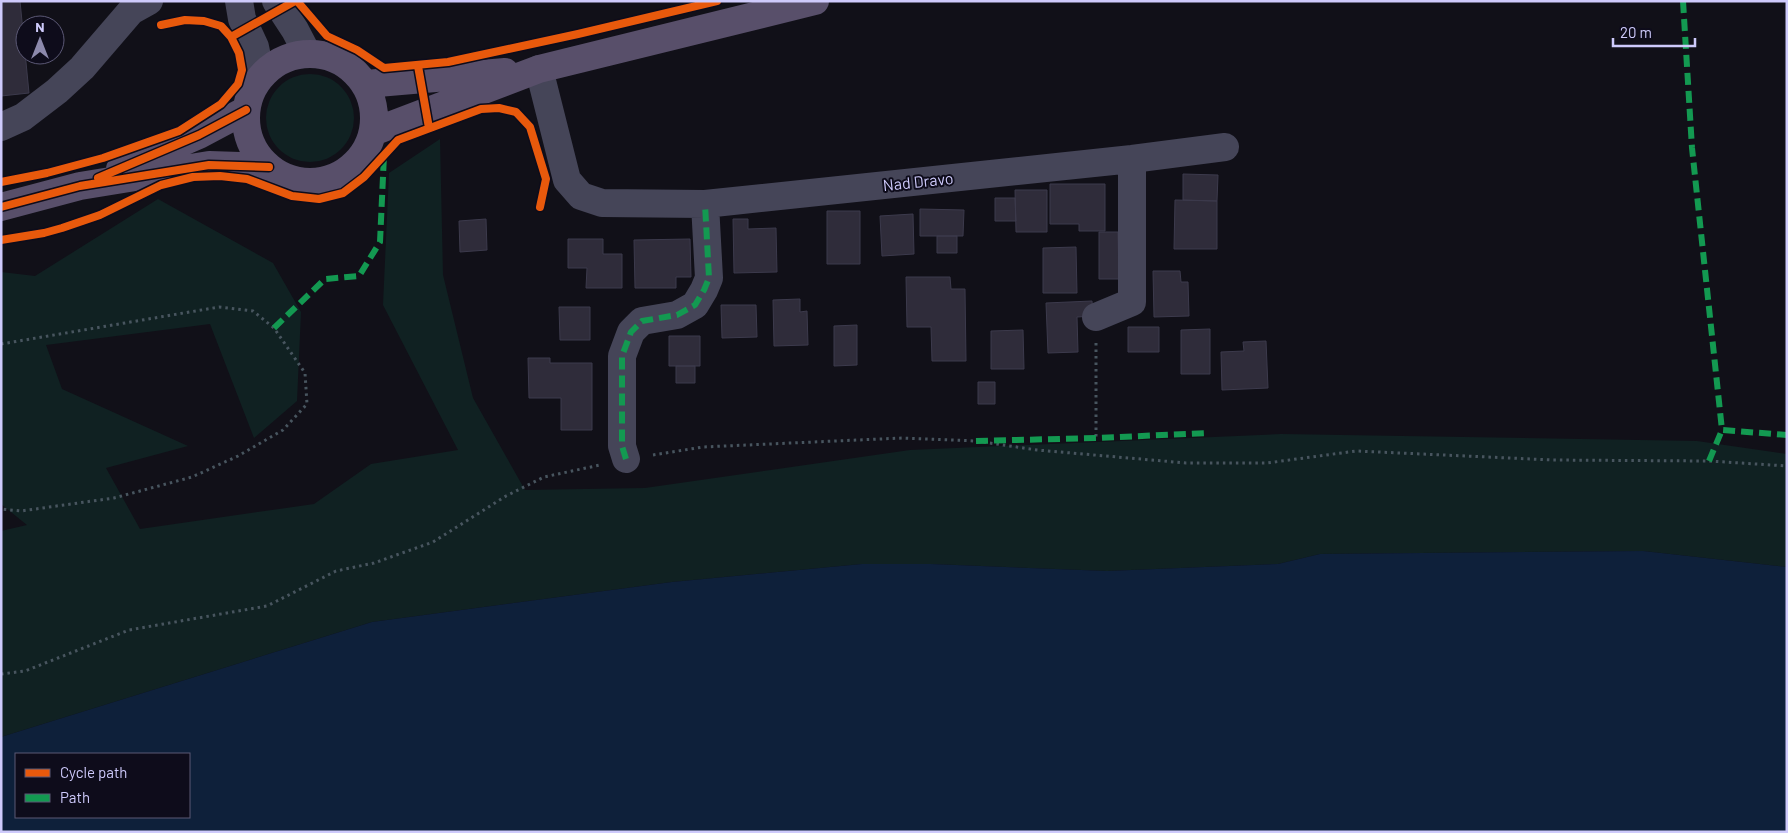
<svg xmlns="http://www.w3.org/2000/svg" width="1788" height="833" font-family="Barlow,sans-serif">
	<rect width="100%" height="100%" fill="#111018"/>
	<path fill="#102122" d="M266 118a44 44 0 1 1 88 0a44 44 0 1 1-88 0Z
		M440 139 443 275 473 398 525 490 645 488 910 450 1281 434 1697 441 1787 454V567L1643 551 1320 554 1278 564 1107 571 931 564H862L672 582 372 622 1 737V531L27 525 1 504V272L35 276 158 199 273 263 301 312 297 401 254 438 210 324 46 345 62 389 188 446 106 468 140 529 314 504 371 464 458 450 383 305 389 173Z"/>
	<path fill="#0e203a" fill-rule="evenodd" d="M1643 551 1787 567V832H1V737L372 622 672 582 862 564H931L1107 571 1278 564 1320 554ZM16 754H189V817H16Z"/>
	<path fill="#2f2c3a" stroke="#3c3a4c" d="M1 1H20L29 93 1 96Z
		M1183 174 1218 175 1217 201 1183 200Z
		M1050 184H1105V231H1079V224H1050Z
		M1015 190H1047V232H1016Z
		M995 198H1015L1016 221H995Z
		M1175 200 1217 201V249H1174Z
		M920 209 964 210 963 236H920Z
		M827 211H860V264H827Z
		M913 214 914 254 882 256 880 216Z
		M486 219 487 250 460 252 459 221Z
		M733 219H748V229L776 228 777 272 734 273Z
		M1099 232H1118L1119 279H1099Z
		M937 236H957V253H937Z
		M568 239H603V254H622V288H586L587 268H568Z
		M690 239 691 277H676V288H635L634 240Z
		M1076 247 1077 293H1043V248Z
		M1153 271H1180L1181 282H1188L1189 316 1154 317Z
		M906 277H950L951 289H965L966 361H932L931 327H907Z
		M800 299V312L807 311 808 345 774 346 773 300Z
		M1092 301 1093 316 1077 317 1078 352 1048 353 1046 303Z
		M721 305H756L757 337 722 338Z
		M559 307H590V340H560Z
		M857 325V365L834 366V326Z
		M1128 327H1159V352H1128Z
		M1210 329V374H1181V330Z
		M1023 330 1024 369H991V331Z
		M669 336H700V366H669Z
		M1266 341 1268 388 1222 390 1221 352 1244 351 1243 342Z
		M528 358H550V363H592V430H561V398H529Z
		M676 366H695V383H676Z
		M978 382H995V404H978Z"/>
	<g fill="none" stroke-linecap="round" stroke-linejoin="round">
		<path stroke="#48555f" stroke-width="3" stroke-dasharray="2.5 4" stroke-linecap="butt" d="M1096 343V438
			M1 344 219 307 253 311 274 328 305 373 307 404 283 430 238 456 192 477 114 498 21 511 1 509
			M653 455 703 447 902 438 976 441 1037 450 1186 463H1267L1356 451 1553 460 1709 461 1787 466
			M1 674 25 671 129 630 267 606 336 571 374 563 433 542 506 496 544 477 600 465"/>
		<path stroke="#454558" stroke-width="28" d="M539 69 567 180 581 196 602 203 705 204 1132 159 1225 147
			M1096 317 1132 302V159
			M626 459 622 446V356L631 332 642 321 677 315 695 305 704 290 709 278 705 204"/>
		<path stroke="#454558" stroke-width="28" d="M239 1 242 19 255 47 261 76
			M276 1 295 30 307 53
			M1 127 23 117 57 91 82 68 131 11 149 1"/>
		<path stroke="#584f6a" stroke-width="28" d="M246 118a64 64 0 1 1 128 0a64 64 0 1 1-128 0Z
			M366 84 505 72
			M373 132 539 69 815 1
			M120 169 199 135 246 110
			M1 207 80 186 209 165 269 167"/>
		<path stroke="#139951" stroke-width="6" stroke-dasharray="12 6" stroke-linecap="butt" d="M1683 1 1692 148 1722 430 1787 435
			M274 328 325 279 359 276 380 242 384 155
			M976 441 1096 438 1208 433
			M626 459 622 446V356L631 332 642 321 677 315 695 305 704 290 709 278 705 204
			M1709 461 1722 430"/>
		<g stroke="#0e0c1b" stroke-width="11">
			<path id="cycleway" d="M297 1 327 36 357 50 384 68 448 62 578 34 717 1
				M231 37 295 1
				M418 66 429 128
				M98 178 199 135 246 110
				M1 182 47 173 103 158 179 131 221 104 238 84 242 70 239 53 231 37 221 26 204 21 185 20 161 25
				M1 207 80 186 209 165 269 167
				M1 240 44 233 62 228 100 215 161 185 193 177 220 176 247 179 292 196 319 199 343 193 364 177 398 140 481 109 499 108 516 112 530 127 546 179 540 207"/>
		</g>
		<use href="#cycleway" stroke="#e8590c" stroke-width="8"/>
	</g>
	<g text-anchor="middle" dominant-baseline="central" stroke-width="4" stroke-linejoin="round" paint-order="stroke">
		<g font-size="16" fill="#cecafb" stroke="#0e0c1b">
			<text transform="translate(918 181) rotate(-6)">Nad Dravo</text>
		</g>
	</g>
	<rect width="1788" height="833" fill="none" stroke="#cecafb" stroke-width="5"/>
	<rect x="15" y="753" width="175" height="65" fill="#0e0c1b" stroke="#5b5875"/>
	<rect x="25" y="769" width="25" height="8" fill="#e8590c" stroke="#5b5875"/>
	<text x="60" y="778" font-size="15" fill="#cecafb">Cycle path</text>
	<rect x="25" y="794" width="25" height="8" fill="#139951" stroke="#5b5875"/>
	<text x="60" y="803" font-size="15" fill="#cecafb">Path</text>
	<g transform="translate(40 40)"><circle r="24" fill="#0e0c1b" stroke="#5b5875"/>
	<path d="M0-4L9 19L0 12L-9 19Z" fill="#8c89ac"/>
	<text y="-8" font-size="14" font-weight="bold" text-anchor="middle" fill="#cecafb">N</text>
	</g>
	<path d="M1613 38v8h82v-8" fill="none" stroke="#cecafb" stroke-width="2.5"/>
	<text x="1620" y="38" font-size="15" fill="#cecafb" stroke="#0e0c1b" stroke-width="4" paint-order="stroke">20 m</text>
</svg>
